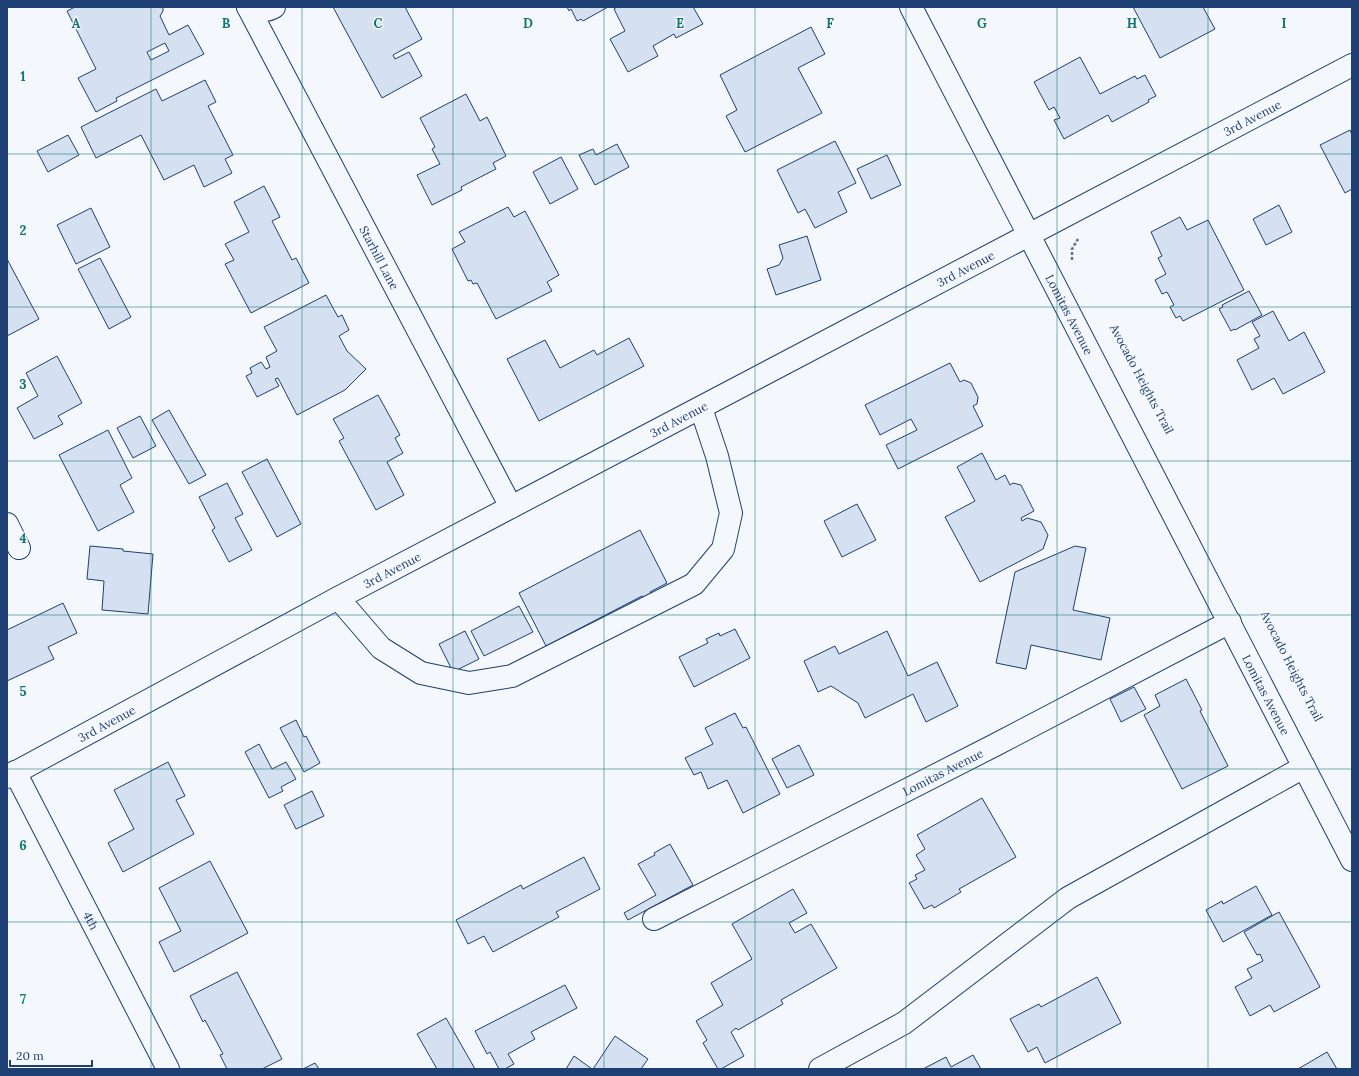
<svg xmlns="http://www.w3.org/2000/svg" width="1359" height="1076" font-family="Lora,serif">
	<rect width="100%" height="100%" fill="#f4f7fb"/>
	<path fill="#d5e0f0" stroke="#1d3f73" fill-rule="evenodd" d="M75 7H163V11L160 16 169 35 188 25 204 54 116 98 117 101 96 112 78 78 96 69 67 11ZM165 43 169 51 151 60 147 52Z
		M333 7H405L422 39 393 55 395 59 409 52 422 76 382 98Z
		M567 7H608L583 21 581 19 577 21 571 9 569 11Z
		M617 7H693L703 24 676 38 674 34 653 46 658 56 628 72 610 39 625 31 614 9Z
		M1133 7H1203L1215 29 1160 58Z
		M811 27 825 54 798 68 822 113 745 152 726 116 737 110 720 75Z
		M1080 57 1100 94 1135 76 1137 79 1145 75 1156 96 1148 100 1149 102 1112 122 1108 115 1064 139 1054 120 1060 118 1054 107 1049 110 1034 82Z
		M205 80 216 102 208 106 233 155 225 159 232 173 204 187 194 165 164 180 141 135 96 158 81 127 156 89 162 101Z
		M466 94 480 121 487 117 506 156 493 163 496 169 461 187 462 190 432 205 417 175 440 164 432 149 435 147 420 118Z
		M1350 130 1352 135V189L1345 193 1320 145Z
		M68 135 79 155 48 172 37 151Z
		M835 141 856 183 838 192 847 212 815 228 805 209 798 213 777 170Z
		M617 144 629 167 595 185 579 155 593 149 596 155Z
		M887 155 901 185 871 199 857 169Z
		M561 157 578 189 550 204 533 172Z
		M264 186 280 217 272 221 292 260 296 258 309 283 251 313 225 264 234 260 225 244 249 232 234 202Z
		M1279 205 1292 232 1266 245 1253 219Z
		M508 207 514 217 525 211 559 275 547 282 552 291 496 319 477 283 473 284 471 280 468 281 452 249 465 242 459 232Z
		M91 208 110 247 76 264 57 225Z
		M1180 217 1187 230 1208 220 1244 290 1183 321 1180 316 1176 318 1170 307 1174 305 1167 292 1162 294 1155 280 1166 274 1158 258 1162 256 1151 232Z
		M807 236 821 280 776 295 767 269 779 265 783 258 779 245Z
		M100 258 131 317 109 329 78 269Z
		M7 259 39 319 7 336Z
		M1249 291 1262 315 1235 330 1234 329 1231 331 1219 309 1223 307 1222 305Z
		M326 295 338 317 342 315 349 330 339 336 347 351 366 369 345 390 297 415 278 378 275 379 279 386 257 397 246 376 252 373 250 368 261 362 266 369 270 367 266 357 277 351 264 327Z
		M1273 311 1289 341 1304 332 1325 372 1283 394 1274 378 1252 390 1237 360 1259 348 1254 339 1260 336 1252 322Z
		M629 338 644 366 539 421 507 359 545 340 560 368 594 350 597 355Z
		M57 356 82 403 58 416 63 424 34 439 17 408 38 396 26 373Z
		M950 363 960 382 964 380 971 383 978 397 977 404 973 406 983 426 898 469 886 445 917 430 911 419 880 435 865 405Z
		M378 395 400 435 395 438 403 453 387 462 404 495 376 510 339 441 344 438 333 419Z
		M169 410 206 475 189 484 152 420Z
		M140 416 156 446 133 458 117 428Z
		M108 430 132 478 120 485 134 512 98 531 59 455Z
		M982 453 996 480 1005 475 1010 485 1013 483 1021 485 1034 511 1021 518 1022 521 1027 518 1041 522 1048 535 1043 549 980 582 945 517 975 501 957 467Z
		M267 459 301 524 277 537 242 472Z
		M227 483 243 514 235 518 252 550 229 562 212 530 215 528 199 497Z
		M857 504 876 540 842 557 824 521Z
		M640 530 667 583 650 592 653 597 644 601 642 596 546 646 519 593Z
		M90 546 123 549V551L153 554 148 614 102 610 104 581 87 579Z
		M1075 546 1086 548 1073 610 1110 618 1101 660 1031 645 1026 669 996 663 1015 572Z
		M63 603 77 633 48 647 54 659 7 681V630Z
		M519 606 533 632 484 656 471 631Z
		M735 629 750 658 694 687 679 657 708 643 706 639 719 633 720 636Z
		M465 631 479 659 453 672 439 644Z
		M887 631 908 676 937 662 958 706 926 722 913 694 865 718 858 703 831 686 818 692 804 661 835 646 839 654Z
		M1186 679 1202 710 1200 711 1228 766 1182 789 1144 715 1160 706 1155 695Z
		M1134 687 1146 709 1121 722 1110 699Z
		M735 713 743 728 746 727 780 794 743 813 727 780 708 789 701 772 694 775 685 758 713 744 705 728Z
		M296 720 304 737 306 736 320 763 304 772 280 728Z
		M259 744 272 769 286 762 296 779 281 787 283 791 269 798 245 752Z
		M799 745 814 775 787 788 772 759Z
		M168 762 185 796 176 800 194 834 123 872 108 843 134 829 114 790Z
		M312 791 324 816 296 829 284 805Z
		M982 798 1016 857 959 889 961 892 934 908 932 905 924 909 909 883 917 879 915 875 925 870 916 855 925 849 917 835Z
		M670 844 693 885 628 920 624 913 656 895 638 864 655 855 654 853Z
		M584 857 600 889 556 912 559 917 493 952 484 936 468 944 456 920 521 885 523 889Z
		M210 861 248 933 174 972 159 942 181 931 159 888Z
		M1256 886 1272 915 1223 942 1206 910 1222 901 1223 904Z
		M793 889 807 913 789 923 795 933 811 924 837 968 781 1000 783 1004 738 1030 736 1028 731 1032 744 1056 721 1069H718L703 1043 707 1040 696 1021 723 1005 711 983 752 959 732 924Z
		M1279 912 1320 987 1274 1012 1270 1005 1250 1016 1235 987 1252 978 1247 969 1263 961 1260 954 1257 955 1244 932Z
		M237 972 282 1059 262 1069H227L220 1055 223 1054 205 1020 203 1022 190 996Z
		M1097 977 1121 1023 1045 1063 1037 1047 1028 1052 1010 1019 1039 1004 1041 1007Z
		M565 985 577 1008 531 1032 535 1039 508 1054 514 1064 505 1069H499L490 1052 487 1054 475 1031Z
		M446 1018 475 1069H437L417 1034Z
		M615 1036 648 1059 641 1069H593Z
		M1327 1052 1337 1069H1298Z
		M973 1055 981 1069H923L946 1057 951 1067Z
		M574 1056 592 1069H566Z
		M315 1063 319 1069H303Z"/>
	<g fill="none" stroke-linecap="round" stroke-linejoin="round">
		<g stroke="#1d3f73" stroke-width="24">
			<g id="minor">
				<path id="s1" d="M248 7 511 507"/>
				<path d="M248 7C257 10 266 12 274 7"/>
				<path id="s2" d="M911 7 1352 860"/>
				<path d="M7 524 19 548"/>
				<path d="M338 598 381 648 421 673 469 683 512 676 694 584 723 549 731 513 717 456 701 408"/>
				<path id="s3" d="M15 772 168 1069"/>
				<path id="s4" d="M7 777 338 598 1352 65"/>
				<path id="s5" d="M654 919 995 745 1230 622"/>
				<path d="M820 1069 904 1023 1068 898 1304 767"/>
			</g>
		</g>
		<path stroke="#5e769c" stroke-width="2.5" stroke-dasharray="3 2" stroke-linecap="butt" d="M1072 260V249L1078 239"/>
		<use href="#minor" stroke="#f4f7fb" stroke-width="22"/>
	</g>
	<path fill="none" stroke="#0f766e" stroke-width="1" stroke-opacity="0.55" d="M151 7V1069M302 7V1069M453 7V1069M604 7V1069M755 7V1069M906 7V1069M1057 7V1069M1208 7V1069M7 154H1352M7 307H1352M7 461H1352M7 615H1352M7 769H1352M7 922H1352"/>
	<g text-anchor="middle" dominant-baseline="central" stroke-width="3" stroke-linejoin="round" paint-order="stroke">
		<g font-size="12" fill="#1d3f73" stroke="#f4f7fb">
			<text stroke="none"><textPath href="#s4" startOffset="1409">3rd Avenue</textPath></text>
			<text stroke="none"><textPath href="#s1" startOffset="283">Starhill Lane</textPath></text>
			<text stroke="none"><textPath href="#s4" startOffset="1085">3rd Avenue</textPath></text>
			<text stroke="none"><textPath href="#s2" startOffset="346">Lomitas Avenue</textPath></text>
			<text transform="translate(1142 379) rotate(62)">Avocado Heights Trail</text>
			<text stroke="none"><textPath href="#s4" startOffset="761">3rd Avenue</textPath></text>
			<text stroke="none"><textPath href="#s4" startOffset="437">3rd Avenue</textPath></text>
			<text transform="translate(1292 666) rotate(63)">Avocado Heights Trail</text>
			<text stroke="none"><textPath href="#s2" startOffset="774">Lomitas Avenue</textPath></text>
			<text stroke="none"><textPath href="#s4" startOffset="113">3rd Avenue</textPath></text>
			<text stroke="none"><textPath href="#s5" startOffset="324">Lomitas Avenue</textPath></text>
			<text stroke="none"><textPath href="#s3" startOffset="167">4th</textPath></text>
		</g>
	</g>
	<g font-size="13" text-anchor="middle" font-weight="bold" fill="#0f766e" stroke="#f4f7fb" stroke-width="3" stroke-linejoin="round" paint-order="stroke">
		<text x="76" y="28">A</text>
		<text x="226" y="28">B</text>
		<text x="378" y="28">C</text>
		<text x="528" y="28">D</text>
		<text x="680" y="28">E</text>
		<text x="830" y="28">F</text>
		<text x="982" y="28">G</text>
		<text x="1132" y="28">H</text>
		<text x="1284" y="28">I</text>
		<text x="23" y="81">1</text>
		<text x="23" y="235">2</text>
		<text x="23" y="389">3</text>
		<text x="23" y="543">4</text>
		<text x="23" y="696">5</text>
		<text x="23" y="850">6</text>
		<text x="23" y="1004">7</text>
	</g>
	<rect width="1359" height="1076" fill="none" stroke="#1d3f73" stroke-width="16"/>
	<path d="M10 1060v6h82v-6" fill="none" stroke="#1d3f73" stroke-width="2"/>
	<text x="16" y="1060" font-size="12" fill="#1d3f73" stroke="#f4f7fb" stroke-width="3" paint-order="stroke">20 m</text>
</svg>
